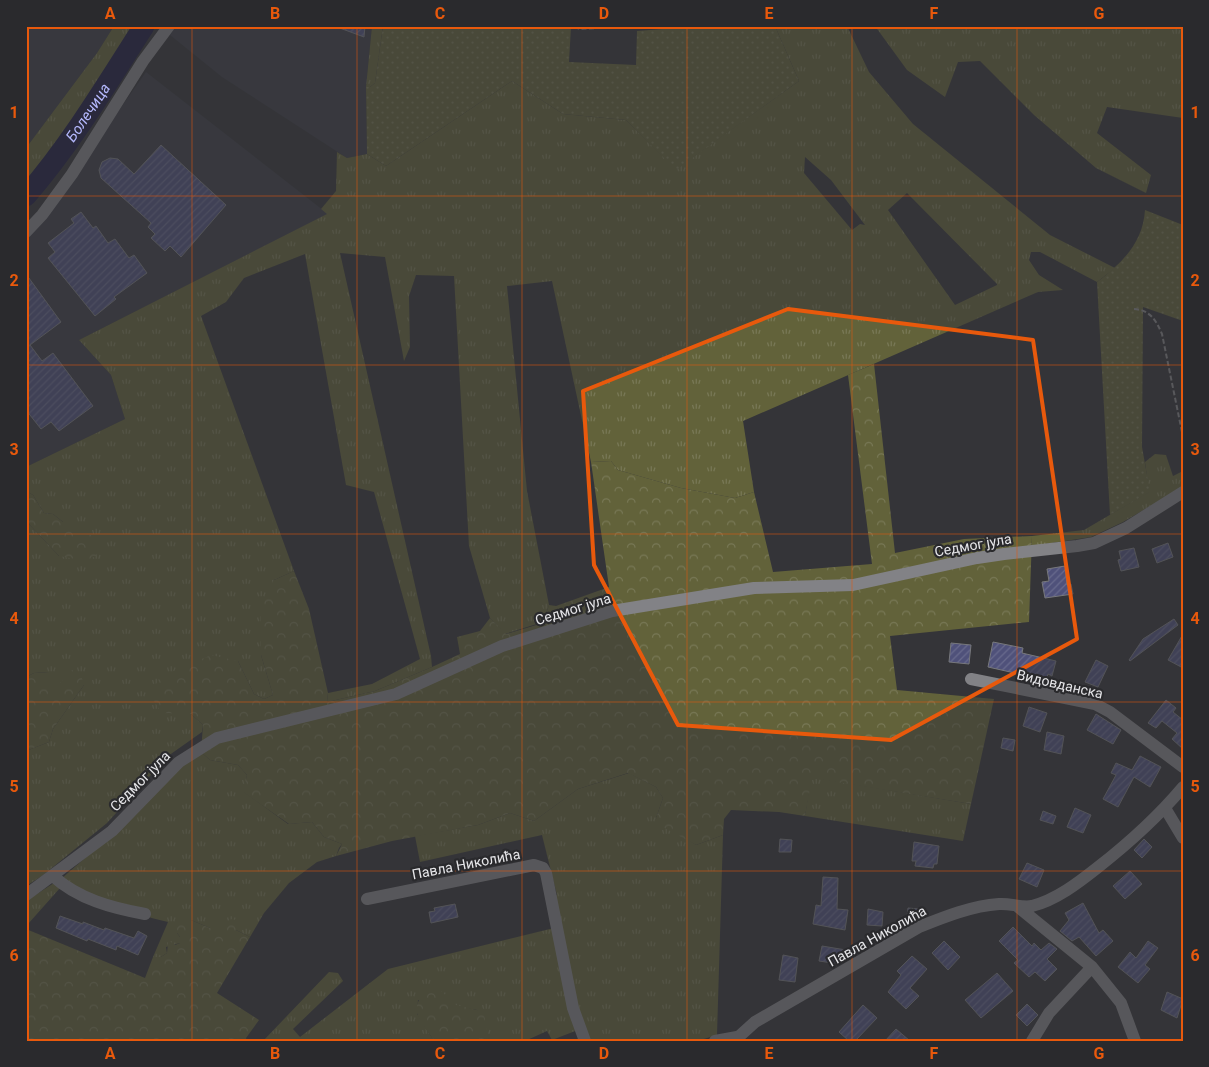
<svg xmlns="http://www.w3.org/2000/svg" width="1209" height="1067" font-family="Roboto,sans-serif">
	<defs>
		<pattern id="grass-tufts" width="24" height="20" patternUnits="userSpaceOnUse" patternTransform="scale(1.25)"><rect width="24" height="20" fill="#62623a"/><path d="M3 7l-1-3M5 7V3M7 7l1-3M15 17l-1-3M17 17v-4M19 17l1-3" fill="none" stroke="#787856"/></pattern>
		<pattern id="forest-crowns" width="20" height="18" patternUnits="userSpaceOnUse" patternTransform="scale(1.25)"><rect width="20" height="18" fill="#62623a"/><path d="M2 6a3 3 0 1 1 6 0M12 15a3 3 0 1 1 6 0" fill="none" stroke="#787856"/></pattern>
		<pattern id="garden-dots" width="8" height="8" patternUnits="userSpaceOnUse" patternTransform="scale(1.25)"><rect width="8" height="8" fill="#62623a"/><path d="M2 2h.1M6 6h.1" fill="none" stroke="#787856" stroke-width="1.8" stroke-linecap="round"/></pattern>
		<pattern id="building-hatch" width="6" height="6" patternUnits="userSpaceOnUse" patternTransform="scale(1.25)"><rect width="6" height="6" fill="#4f517a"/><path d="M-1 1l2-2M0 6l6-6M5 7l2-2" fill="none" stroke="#686a8d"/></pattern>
	</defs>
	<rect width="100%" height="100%" fill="#343438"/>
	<path fill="#3c3d46" d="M26 26H114L97 53 26 148Z
		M176 26H372L366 87 367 154 347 158 222 77 170 35Z
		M146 72 328 214 79 340 111 375 125 419 26 467V235L74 174Z"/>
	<path fill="url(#grass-tufts)" fill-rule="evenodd" d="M114 26H136L57 145 26 183V148L97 53Z
		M372 26H383L375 83 370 87H366Z
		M775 26H847L869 72 913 124 1050 235 1115 268 1097 282 1040 252H1031L1029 260 1039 275 1063 290 1038 292 743 421 754 492 735 498 681 488 618 470 611 461 591 462 552 281 507 286 527 491 549 605 543 622 505 634 490 618 469 546 454 276 416 275 409 296 410 347 404 361 385 257 340 253 431 656 432 667 375 691 327 702 328 693 372 684 420 659 374 492 346 485 305 254 244 278 226 302 201 316 294 571 274 580 261 655 273 695 264 699 254 694 238 661 191 714 203 725 202 732 168 756 107 823 42 876 26 886V751L49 742 53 729 84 685 49 683V672L34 673 26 677V521L59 556 63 522 53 514 44 513 33 495 26 491V467L125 419 111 375 79 340 327 214 321 209 336 191 337 152 347 158 367 154 386 166 512 81 563 114 626 120 676 169 799 81ZM805 157 831 180 865 225 860 224 852 230 804 173ZM907 193 997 284V285L955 305 888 210Z
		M875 26H1183V118L1107 107 1097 133 1151 175 1146 193 1096 168 1034 115 980 61 958 62 945 97 907 70Z
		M1155 454 1166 455 1173 476 1183 471V487L1123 522 1091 537 1032 546V536L1084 530 1149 492 1145 462Z
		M201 752 210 760 238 765 247 775 244 792 288 824 312 822 324 837 342 844 339 848 336 856 317 862 289 883 264 913 250 937 236 930 210 928 191 920 177 933 180 937V943L166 947 167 953 161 957H153L168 922C129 914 96 897 61 879L92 852 181 765Z
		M629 773 656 787 663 798 656 818 696 845 723 835 717 1035 697 1041H588L583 1028 552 1040 547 1031 525 1041H489L477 1010 418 1000 417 1014 434 1041H263L329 972 338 973 343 981 293 1029 300 1037 388 969 554 928 548 897 557 895 542 835 420 862 415 836 478 825 510 813 534 821 578 789Z
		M811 777 971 804 963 841 805 816Z
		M54 883 60 888 28 924 26 922V901Z"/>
	<path fill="url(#forest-crowns)" d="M874 364 895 553 964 539 1032 536 1029 622 890 636 897 690 994 699 971 804 812 778 805 816 779 812 731 810 724 819 723 835 696 845 661 826 656 818 663 798 656 787 628 773 578 789 534 821 510 813 478 825 392 841 336 856 342 844 324 837 312 822 289 824 243 792 247 775 238 765 210 760 201 752 203 725 191 714 162 713 150 695 160 677 211 655 238 661 254 694 264 699 273 695 261 655V604L274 580 294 571 309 609 328 693 327 702 375 691 432 667 460 654 457 637 480 631 490 618 506 634 543 623 549 605 556 606 609 587 591 462 611 461 618 470 681 488 735 498 754 492 773 572 872 564 848 375Z
		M26 491 33 495 44 513 53 514 63 522 93 536 98 549 96 556 85 561 59 556 26 521Z
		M71 670 80 672 84 685 53 729 49 742 26 751V677L34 673 49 672V683H60Z
		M178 919 191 920 210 928 232 919 239 921 236 930 250 937 217 993 259 1020 246 1038 247 1041H26V929L145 978 153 957H161L167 953 168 942H171L175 945 180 943V937L177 933 174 923Z
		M438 988 456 1005 477 1010 484 1014 489 1041H434C430 1034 418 1020 417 1013 415 998 426 990 438 988Z"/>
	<path fill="url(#garden-dots)" d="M383 26H580L571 27 569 62 636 65 637 31 702 26H775L799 81 676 170 626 120 563 114 512 81 386 166 367 154 366 87H370L375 83Z
		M1145 210 1183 225V321L1143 307 1142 447 1150 492 1110 515 1097 282C1122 263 1143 243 1145 210Z"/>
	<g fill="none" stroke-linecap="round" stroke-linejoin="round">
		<path stroke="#1d1c40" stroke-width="21" id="s1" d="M26 196C71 144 107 84 144 26"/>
	</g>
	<path fill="url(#building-hatch)" stroke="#77787c" d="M337 26H365L364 37 337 27Z
		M161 145 226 205 181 257 170 246 165 251 151 238 155 234 148 227 151 223 101 178 99 170 102 162 110 158 118 159 134 174Z
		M81 212 93 228 96 226 108 243 115 239 129 258 134 255 147 273 114 297 116 299 95 316 48 258 55 252 48 243 74 223 71 219Z
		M26 274 61 322 30 345 42 361 53 353 93 406 59 431 51 422 41 429 26 410Z
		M1168 543 1173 557 1157 563 1152 549Z
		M1134 548 1139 567 1121 571 1118 560 1121 559 1119 551Z
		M1065 566 1067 585 1071 584 1073 594 1045 598 1042 582 1049 581 1047 569Z
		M1174 619 1178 625 1130 661 1129 660 1143 639Z
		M1183 634V668L1168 660Z
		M993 642 1023 648 1022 653 1056 661 1052 676 1048 674 1046 680 988 667Z
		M951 643 971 645 969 664 949 662Z
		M1096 660 1108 666 1098 687 1085 682Z
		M1166 700 1176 708 1173 712 1183 720V749L1172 739 1177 733 1162 721 1156 728 1148 723Z
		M1029 707 1047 713 1040 732 1023 726Z
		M1096 714 1121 730 1113 744 1087 730Z
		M1047 732 1064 736 1061 754 1044 750Z
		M1003 738 1015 740 1013 751 1001 748Z
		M1140 756 1161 767 1150 787 1134 777 1118 807 1103 799 1116 775 1111 773 1116 763 1132 770Z
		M1075 808 1091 815 1083 833 1067 827Z
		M1043 811 1056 816 1053 824 1040 820Z
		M780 839 792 840 791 852H779Z
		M1144 839 1152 847 1142 858 1134 850Z
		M914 842 939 846 937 864H934L933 868 915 866 916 861H912Z
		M1027 863 1044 870 1037 887 1019 879Z
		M1130 871 1142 884 1125 899 1113 886Z
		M823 877 838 878 837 909 848 910 845 930 813 924 816 905 821 906Z
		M1083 903 1099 933 1103 930 1113 941 1096 956 1079 937 1072 941 1060 931 1069 920 1065 913Z
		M455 904 458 917 431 923 429 912 435 911 434 908Z
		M908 908 919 909 918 919 907 917Z
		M868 909 883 912 882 926 867 925Z
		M60 916 83 924V922L104 930 105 928 134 938 138 931 147 936 138 955 117 946 116 950 88 939 87 941 56 928Z
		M1013 927 1032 946 1034 943 1041 950 1049 943 1057 949 1047 959 1057 969 1045 981 1035 972 1029 977 1014 963 1018 960 999 941Z
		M944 941 960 957 948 970 932 953Z
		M1148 941 1158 948 1145 965 1150 969 1138 983 1118 967 1130 952 1136 958Z
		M822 946 846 950 844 961 839 964 819 961Z
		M783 955 798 958 795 982 779 980Z
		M912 956 927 969 910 988 919 996 906 1009 888 992 901 975 897 971Z
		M997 973 1013 991 981 1018 965 1000Z
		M1167 992 1183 999 1177 1018 1161 1010Z
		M1027 1004 1038 1015 1027 1026 1016 1015Z
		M863 1005 877 1018 855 1041H849L839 1032Z
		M896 1029 910 1041H885Z"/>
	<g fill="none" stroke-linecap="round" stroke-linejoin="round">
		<path stroke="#838386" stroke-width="2" stroke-dasharray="5 2.5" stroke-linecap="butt" d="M575 26 579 29 633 26
			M1134 309C1150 310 1156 320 1162 334L1183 437"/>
		<path stroke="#828286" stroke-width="12" d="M26 232 42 215 72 174 143 61 169 26
			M971 679 1095 704 1110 712 1183 767
			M1165 808 1183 838
			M53 876C78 899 112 908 145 914
			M26 895 112 831 179 762 217 738 396 694 502 646 612 611 754 588 853 585 977 558 1004 554 1077 546 1094 543 1126 528 1183 492
			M367 899 534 865 543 868 546 873 573 1008 585 1041
			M1017 906 1092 967 1121 1003 1135 1041
			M715 1041 737 1037
			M734 1041 755 1022 919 927C944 917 971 906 999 904 1010 903 1021 908 1032 906 1056 900 1078 883 1097 868 1129 843 1157 818 1183 787
			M1032 1041 1049 1013 1092 967"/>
	</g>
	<path d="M0 0H1209V1067H0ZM788 309 1033 340 1077 639 891 740 678 725 594 565 583 391Z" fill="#343438" fill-opacity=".55" fill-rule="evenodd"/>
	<path fill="none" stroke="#e8590c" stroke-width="4" stroke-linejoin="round" d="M788 309 1033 340 1077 639 891 740 678 725 594 565 583 391Z"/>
	<path fill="none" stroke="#e8590c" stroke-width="1" stroke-opacity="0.55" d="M192 26V1041M357 26V1041M522 26V1041M687 26V1041M852 26V1041M1017 26V1041M26 196H1183M26 365H1183M26 534H1183M26 702H1183M26 871H1183"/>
	<g text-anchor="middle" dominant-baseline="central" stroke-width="4.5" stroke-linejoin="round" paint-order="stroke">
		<g font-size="14" fill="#e6e6e9" stroke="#2a2a2d">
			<text transform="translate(973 545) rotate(-10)">Седмог јула</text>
			<text transform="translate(573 609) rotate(-17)">Седмог јула</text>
			<text transform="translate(1060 684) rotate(13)">Видовданска</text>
			<text transform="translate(140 781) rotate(-45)">Седмог јула</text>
			<text transform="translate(466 864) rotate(-11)">Павла Николића</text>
			<text transform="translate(877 936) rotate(-29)">Павла Николића</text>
		</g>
		<g font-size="15" font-style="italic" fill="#b4b8fd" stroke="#2a2a2d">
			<text stroke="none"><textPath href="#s1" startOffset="104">Болечица</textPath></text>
		</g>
	</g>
	<rect width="1209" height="1067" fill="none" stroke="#2a2a2d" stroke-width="55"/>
	<rect x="28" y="28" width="1154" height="1012" fill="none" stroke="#e8590c" stroke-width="2"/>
	<g font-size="16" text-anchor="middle" font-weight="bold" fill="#e8590c">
		<text x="110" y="19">A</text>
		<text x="275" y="19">B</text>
		<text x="440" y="19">C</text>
		<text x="604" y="19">D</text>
		<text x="769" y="19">E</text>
		<text x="934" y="19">F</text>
		<text x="1099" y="19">G</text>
		<text x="14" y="118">1</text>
		<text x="1195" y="118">1</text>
		<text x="14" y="286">2</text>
		<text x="1195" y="286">2</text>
		<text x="14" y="455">3</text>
		<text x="1195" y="455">3</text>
		<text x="14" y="624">4</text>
		<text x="1195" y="624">4</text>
		<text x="14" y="792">5</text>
		<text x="1195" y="792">5</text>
		<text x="14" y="961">6</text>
		<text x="1195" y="961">6</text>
		<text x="110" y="1059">A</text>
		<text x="275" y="1059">B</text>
		<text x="440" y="1059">C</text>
		<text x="604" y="1059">D</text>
		<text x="769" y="1059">E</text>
		<text x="934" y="1059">F</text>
		<text x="1099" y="1059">G</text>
	</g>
</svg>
